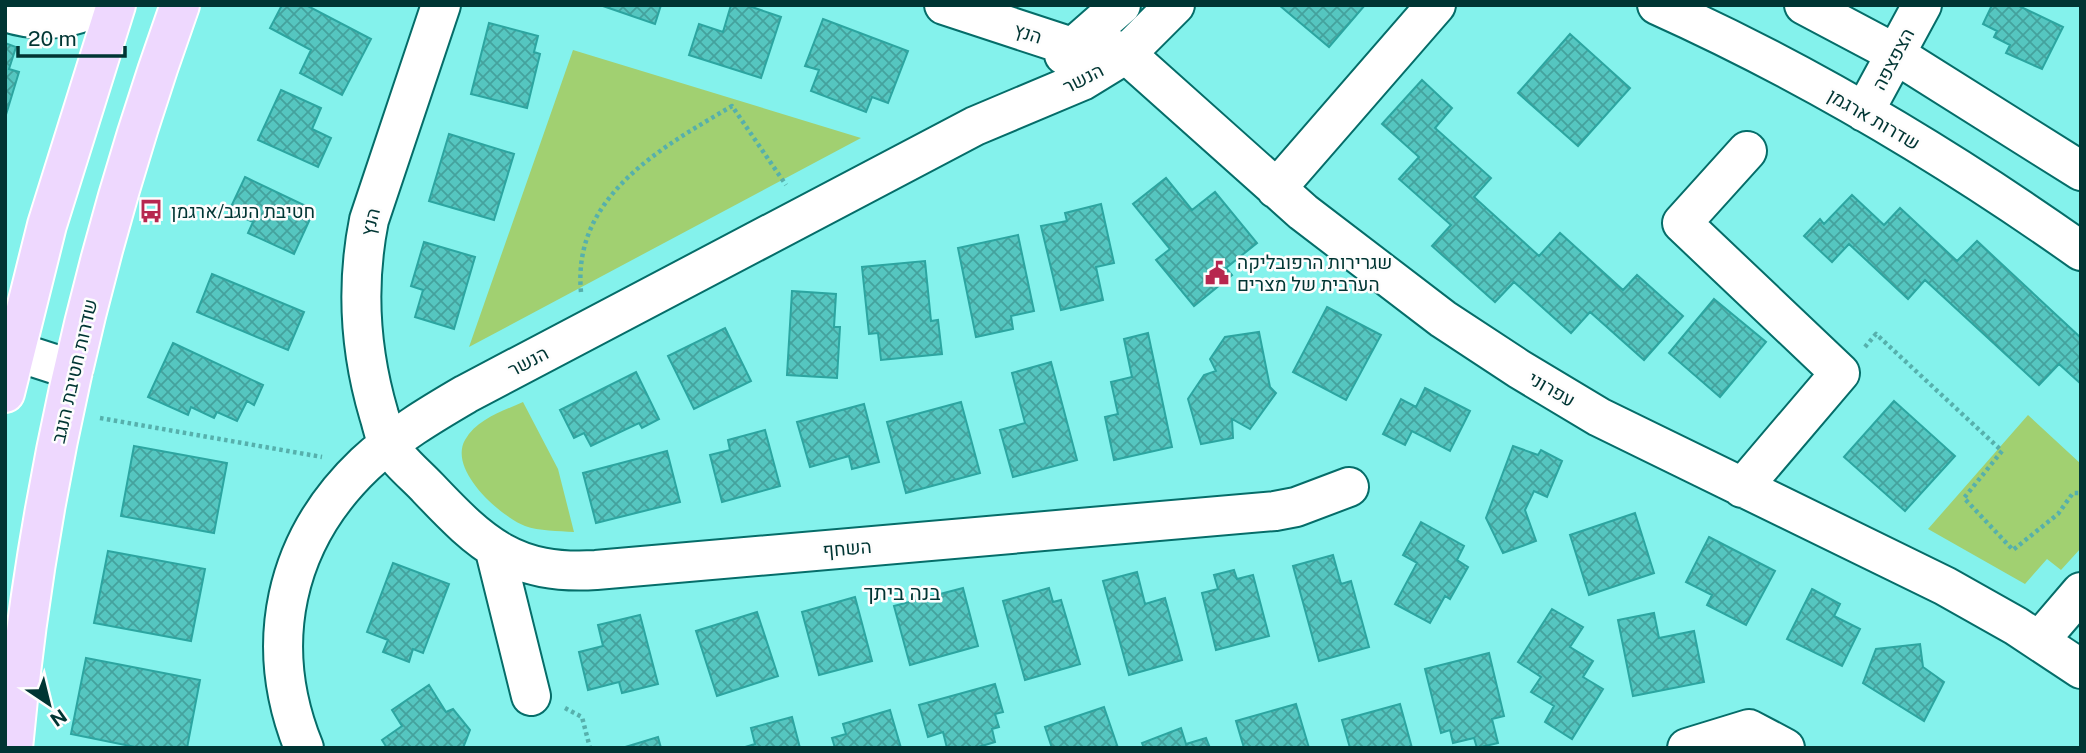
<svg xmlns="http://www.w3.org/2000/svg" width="2086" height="753" font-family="'Public Sans',Heebo,sans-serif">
	<defs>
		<pattern id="building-cross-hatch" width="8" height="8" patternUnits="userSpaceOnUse" patternTransform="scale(1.75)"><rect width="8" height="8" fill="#55c6c0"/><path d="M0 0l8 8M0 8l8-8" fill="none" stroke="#44a29d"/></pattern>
	</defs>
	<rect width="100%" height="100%" fill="#84f2ec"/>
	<path fill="#a1d071" d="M573 50 861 138 469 347Z
		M523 402 558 469 574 532C558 531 539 531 525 526 500 516 448 470 465 440 477 419 503 411 523 402Z
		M2028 415 2081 464V548L2061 570 2047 559 2025 584 1928 529Z"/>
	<path fill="url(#building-cross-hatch)" stroke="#2ca5a0" stroke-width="2" d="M282 5H306L371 39 342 95 300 73 311 50 270 28Z
		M600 5H661L655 24Z
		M731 5H746L781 17 761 78 689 55 699 24 723 32Z
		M1279 5H1365L1329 47Z
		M1992 5H2017L2063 27 2042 69 2006 53 2010 45 1994 37 1997 31 1983 24Z
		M823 19 908 51 888 103 872 97 866 112 811 91 819 70 805 66Z
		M489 23 538 36 534 52 540 54 527 108 471 94Z
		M1570 34 1630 88 1578 146 1518 93Z
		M5 43 16 47 9 69 19 72 5 118Z
		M1422 80 1452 108 1435 128 1491 178 1474 197 1539 256 1560 233 1623 290 1637 275 1683 316 1644 360 1590 312 1571 333 1514 282 1495 302 1432 246 1451 225 1399 179 1419 157 1382 124Z
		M281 90 321 108 312 129 331 138 318 167 258 140Z
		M449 134 514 154 494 220 429 201Z
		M245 177 308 207 304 216 310 219 294 254 248 233 253 222 229 211Z
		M1166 178 1192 210 1215 192 1257 243 1226 268 1232 275 1194 306 1156 260 1170 249 1133 204Z
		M1852 195 1884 225 1900 208 1957 261 1977 241 2081 338V384L2059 364 2039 385 1925 280 1908 299 1849 244 1832 262 1804 236 1820 219 1824 224Z
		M1101 204 1114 263 1096 267 1103 300 1061 310 1041 226 1067 221 1065 213Z
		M1018 235 1034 311 1011 316 1013 329 976 337 958 248Z
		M424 242 475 257 454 329 415 317 423 290 411 286Z
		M925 261 931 321 938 320 942 354 881 360 878 333 869 334 862 267Z
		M212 274 304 312 288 350 197 312Z
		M792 291 836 294 834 327H840L837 378 787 375Z
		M1714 299 1766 342 1720 397 1669 353Z
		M1327 307 1381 335 1346 400 1293 372Z
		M725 328 751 381 694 409 668 356Z
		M1259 332 1270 387 1276 393 1250 429 1232 419 1233 438 1201 444 1188 399 1204 375 1216 371 1210 359 1225 337Z
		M1148 333 1172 447 1114 460 1105 417 1118 414 1111 382 1132 377 1124 339Z
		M173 343 263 385 254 405 247 401 237 421 217 412 214 418 191 407 188 415 148 397Z
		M1051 362 1077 460 1013 477 1000 430 1025 423 1012 373Z
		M636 372 659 419 642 428 639 423 591 446 584 433 574 438 560 410Z
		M1425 388 1470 411 1450 451 1412 431 1405 445 1383 434 1401 399 1416 407Z
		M1894 401 1955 456 1905 511 1844 457Z
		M961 402 980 473 906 493 887 422Z
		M864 404 879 462 852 469 849 456 810 467 797 422Z
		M765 430 780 486 722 502 710 455 730 450 728 440Z
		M134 446 227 463 214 533 121 516Z
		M1513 446 1538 455 1541 450 1562 461 1547 497 1534 491 1525 510 1536 541 1503 553 1486 518Z
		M667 451 680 502 596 523 583 473Z
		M1635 513 1654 573 1589 595 1570 535Z
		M1421 522 1464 546 1457 560 1468 567 1450 599 1445 596 1430 623 1395 604 1417 563 1403 555Z
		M1709 537 1775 571 1746 625 1707 605 1712 595 1686 582Z
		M108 551 205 569 191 641 94 623Z
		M1333 555 1341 584 1351 581 1369 647 1319 661 1293 566Z
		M393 563 449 584 423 653 413 649 409 662 383 652 388 640 367 632Z
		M1234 570 1237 579 1253 575 1269 636 1216 650 1202 593 1218 589 1214 575Z
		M1137 572 1145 604 1165 598 1182 660 1129 675 1103 581Z
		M963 588 978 646 910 665 894 606Z
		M1049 588 1053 602 1061 600 1080 664 1025 680 1003 601Z
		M1812 589 1840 604 1834 616 1860 629 1842 666 1787 639Z
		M855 597 872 661 819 675 802 612Z
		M1552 609 1583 627 1570 647 1593 661 1583 677 1603 689 1572 739 1545 722 1554 706 1531 692 1541 677 1518 662Z
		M757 612 778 676 717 696 696 631Z
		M1654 613 1659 638 1694 631 1704 682 1633 696 1618 620Z
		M640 615 658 684 622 693 619 682 588 690 579 652 603 646 598 625Z
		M1920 644 1923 667 1944 682 1924 721 1863 683 1876 649Z
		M1489 653 1504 716 1492 719 1498 743 1477 748 1474 738 1453 743 1450 730 1441 733 1425 669Z
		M86 658 200 680 187 748H140L71 734Z
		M995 684 1003 712 995 714 999 727 992 729 995 742 975 748H947L943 732 928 737 919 705Z
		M429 685 446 712 453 709 470 730 463 748H387L382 740 402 726 392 710Z
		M1296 704 1309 748H1244L1236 721Z
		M1400 704 1412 748H1350L1342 720Z
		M1104 707 1118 748H1052L1045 727Z
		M890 710 901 748H835L832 738 846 734 843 724Z
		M792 717 800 748H742L755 744 751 728Z
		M1181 728 1186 744 1206 738 1210 748H1144L1142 743Z
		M658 737 661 748H622Z"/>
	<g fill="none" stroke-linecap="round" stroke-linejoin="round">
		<g stroke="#056d69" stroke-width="42">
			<path id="minor" d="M441 5 369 220C356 285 360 351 379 415 382 424 384 437 389 445 398 461 416 475 428 488 482 545 514 575 596 570L1275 511 1296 507 1349 487
				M944 5 1075 48 1114 49 1125 53 1303 212 1443 319 1519 369 1599 417 1945 586 2016 626 2081 669
				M1657 5C1806 72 1948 157 2081 251
				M1804 5 1887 49 2081 171
				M5 12C38 23 68 21 99 5
				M1064 55 1121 5
				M1864 112 1922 5
				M1276 189 1436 5
				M5 348 73 370
				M1742 488 1840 373 1682 223 1747 151
				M495 551 531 696
				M2039 641 2081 592
				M304 748C262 645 284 541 365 464 395 436 430 415 466 394L975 126 1082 81 1126 54 1175 5
				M1687 748 1749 729 1785 748"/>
		</g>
		<g stroke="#fff" stroke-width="42">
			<path id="major" d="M5 393 47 225 116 5
				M13 748C36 494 94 245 180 5"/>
		</g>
		<path stroke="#56b0ac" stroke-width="4.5" stroke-dasharray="3.5 3.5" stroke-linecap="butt" d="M581 292C572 196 661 148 732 106L786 185
			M1865 347 1876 334 2002 451 1964 498 2013 550 2058 514 2073 493H2081
			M100 418 322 457
			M565 708 582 717 590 748"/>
		<use href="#minor" stroke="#fff" stroke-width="38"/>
		<use href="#major" stroke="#eed8fe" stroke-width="38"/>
	</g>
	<defs>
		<g id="bus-bare" transform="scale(1.89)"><path d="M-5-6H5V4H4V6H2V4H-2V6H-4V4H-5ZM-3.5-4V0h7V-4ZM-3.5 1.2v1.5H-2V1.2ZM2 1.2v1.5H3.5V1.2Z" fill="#b7274f" stroke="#fdfdfd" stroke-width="2.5" paint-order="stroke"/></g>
		<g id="civic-bare" transform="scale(1.89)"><path d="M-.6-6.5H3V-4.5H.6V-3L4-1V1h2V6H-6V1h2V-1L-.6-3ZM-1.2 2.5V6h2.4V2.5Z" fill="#b7274f" stroke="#fdfdfd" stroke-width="2.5" paint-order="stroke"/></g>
	</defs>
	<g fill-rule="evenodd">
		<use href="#bus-bare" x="151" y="211"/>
		<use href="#civic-bare" x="1217" y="273"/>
	</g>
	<g text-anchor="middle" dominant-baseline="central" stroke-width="5" stroke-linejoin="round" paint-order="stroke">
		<g font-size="19" fill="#003533" stroke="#fdfdfd">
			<text transform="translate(1028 33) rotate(18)">הנץ</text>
			<text transform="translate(1893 59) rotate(-62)">הצפצפה</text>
			<text transform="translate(1083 78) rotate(-27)">הנשר</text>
			<text transform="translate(1874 119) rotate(30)">שדרות ארגמן</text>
			<text transform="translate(370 222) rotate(-76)">הנץ</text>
			<text transform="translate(528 361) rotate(-28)">הנשר</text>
			<text transform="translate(74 371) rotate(-77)">שדרות חטיבת הנגב</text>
			<text transform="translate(1552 389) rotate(30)">עפרוני</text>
			<text transform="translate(847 548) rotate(-5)">השחף</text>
		</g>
		<g font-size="19" fill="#003533" stroke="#fdfdfd" text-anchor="start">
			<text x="171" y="211">חטיבת הנגב/ארגמן</text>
			<text x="1237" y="262">שגרירות הרפובליקה<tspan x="1237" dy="22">הערבית של מצרים</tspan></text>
		</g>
		<g font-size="21" fill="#003533" stroke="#fdfdfd">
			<text x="902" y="592">בנה ביתך</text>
		</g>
	</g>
	<rect width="2086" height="753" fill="none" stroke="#003533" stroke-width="14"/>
	<g transform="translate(49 704) rotate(145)" stroke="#fdfdfd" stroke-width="5" paint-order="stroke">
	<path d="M0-5L12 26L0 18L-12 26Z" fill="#003533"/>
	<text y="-10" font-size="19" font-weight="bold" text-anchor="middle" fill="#003533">N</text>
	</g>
	<path d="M18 46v10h107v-10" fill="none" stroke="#003533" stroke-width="3.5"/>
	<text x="28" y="46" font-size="21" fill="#003533" stroke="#fdfdfd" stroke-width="5" paint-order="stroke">20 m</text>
</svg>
